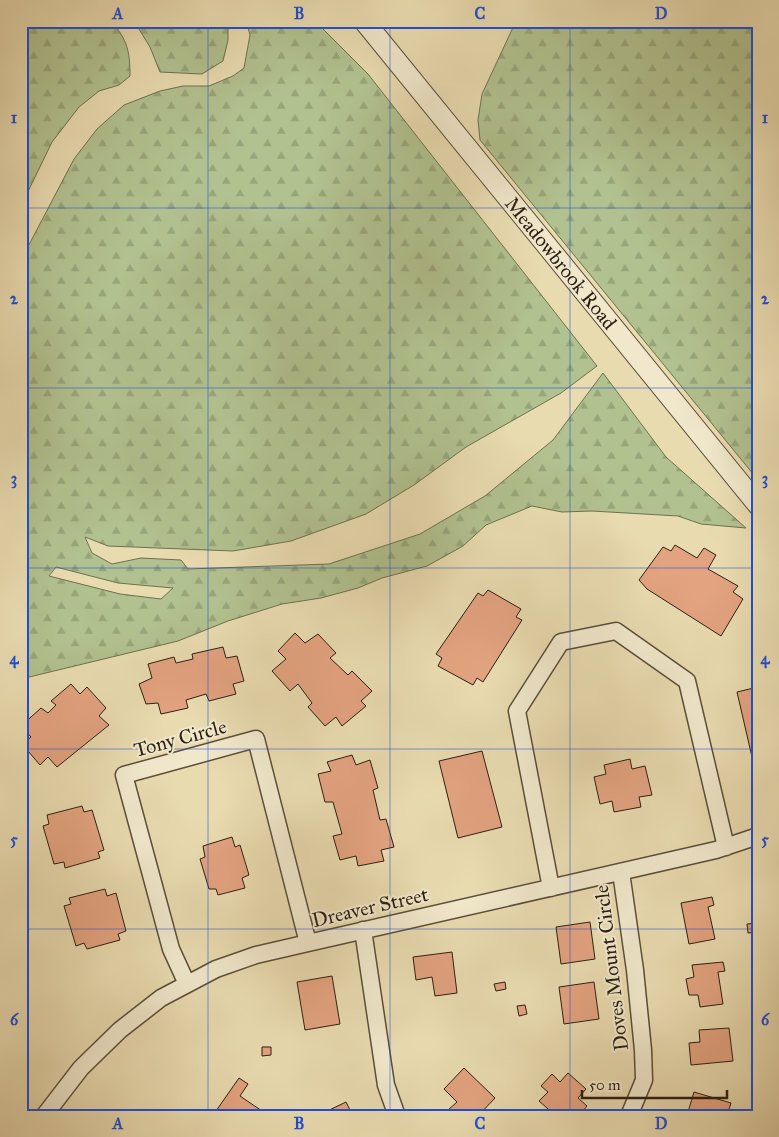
<svg xmlns="http://www.w3.org/2000/svg" width="779" height="1137" font-family="'IM FELL Great Primer',serif">
	<defs>
		<pattern id="forest-firs" width="22" height="20" patternUnits="userSpaceOnUse" patternTransform="scale(1.25)"><rect width="22" height="20" fill="#b1c18f"/><path d="M5 1l3.5 6h-7zM16 11l3.5 6h-7z" fill="#98a57a"/></pattern>
	</defs>
	<rect width="100%" height="100%" fill="#e9dbb0"/>
	<filter id="stains"><feTurbulence type="fractalNoise" baseFrequency=".004" numOctaves="4"/><feColorMatrix values="0 0 0 0 .2 0 0 0 0 .09 0 0 0 0 .02 0 0 0 .5 -.17"/></filter>
	<radialGradient id="worn" r=".72"><stop offset=".6" stop-color="#630" stop-opacity="0"/><stop offset="1" stop-color="#630" stop-opacity=".3"/></radialGradient>
	<path fill="url(#forest-firs)" stroke="#6e7050" fill-rule="evenodd" d="M21 21H112C127 41 130 50 130 76L119 85 99 91 79 107 52 142 21 206Z
		M134 21H228V40L223 61 202 74 160 72 150 47Z
		M246 21H315L368 74 597 366 561 393 466 447 414 485 366 514 291 541 233 551 108 546 85 537 92 553 112 564 141 558 181 560 188 569 329 564 420 534 485 496 553 440 603 373 666 457 746 528 701 524 678 516 592 511 562 512 532 506 486 525 463 546 427 566 382 578 358 588 321 598 282 604 228 621 178 641 21 679V260L74 159 97 129 124 105 160 91 183 86H209L233 76 244 68 250 35ZM56 567 118 583 173 588 161 599 120 594 49 576Z
		M516 21H758V480L480 140 478 120 482 94Z"/>
	<path fill="#e3a380" stroke="#2b1f11" d="M675 545 697 558 704 548 716 555 708 569 738 586 733 592 743 599 721 636 647 589 639 580 663 547 671 551Z
		M488 590 521 609 516 617 522 620 483 682 477 678 473 685 438 666 442 658 436 654 478 593 483 596Z
		M295 633 305 643 318 634 336 653 330 658 348 675 352 671 372 691 361 701 366 706 342 726 336 717 325 726 308 707 312 703 298 684 290 691 272 671 286 659 278 651Z
		M223 647 226 658 237 656 244 681 233 684 236 694 209 701 206 694 186 700 188 708 161 714 158 703 146 704 139 684 152 678 148 664 174 657 176 663 193 659 192 654Z
		M71 684 80 694 87 687 106 708 99 716 109 725 57 767 48 757 40 765 22 744 31 737 21 726 41 708 48 713 56 705 51 701Z
		M758 687V769L755 770 737 692Z
		M482 751 502 827 458 838 439 761Z
		M352 755 356 765 370 760 378 788 373 790 380 820 386 819 394 847 381 850 384 861 358 866 356 856 340 860 333 836 342 834 333 802H325L318 774 331 771 327 762Z
		M630 759 632 769 645 766 652 795 639 797 641 807 614 812 612 801 600 804 594 777 606 774 604 765Z
		M82 806 84 812 92 810 104 850 98 852 100 858 65 868 64 862 54 864 43 826 49 824 47 815Z
		M232 837 235 847 240 845 249 875 242 878 245 888 218 895 216 889H209L200 859 205 857 203 846Z
		M105 889 107 896 116 893 126 931 118 934 120 940 87 949 84 943 76 946 64 906 71 904 69 898Z
		M712 897 714 905 708 907 715 939 689 944 681 903Z
		M590 922 595 959 561 964 556 927Z
		M757 923V932L748 933 747 924Z
		M452 952 457 993 435 996 432 977 416 980 413 957Z
		M723 962 725 971 718 972 723 1004 700 1007 698 995H689L686 979 694 977 692 965Z
		M332 976 340 1024 305 1030 297 982Z
		M505 982 506 989 496 991 494 984Z
		M594 982 599 1019 564 1024 559 987Z
		M525 1005 527 1014 519 1016 517 1006Z
		M729 1028 733 1061 691 1065 689 1043 700 1042 699 1030Z
		M262 1047H271V1055L262 1056Z
		M464 1068 495 1098 478 1116H454L448 1110 457 1102 444 1089Z
		M568 1073 586 1089 578 1098 587 1106 579 1116H556L539 1101 548 1092 541 1086 552 1074 560 1082Z
		M239 1078 248 1084 240 1096 262 1111 258 1116H223L216 1111Z
		M694 1092 731 1103 727 1116H700L688 1112Z
		M346 1102 353 1116H319V1115Z"/>
	<g fill="none" stroke-linecap="round" stroke-linejoin="round">
		<g stroke="#5a4e39" stroke-width="19">
			<path id="minor" d="M621 872 635 970 643 1050 644 1080 629 1116
				M551 888 517 711 561 642 616 631 687 681 726 847
				M363 930 386 1085 397 1116
				M187 984 171 949 124 775 256 739 308 943
				M44 1116 81 1068 120 1030 161 998 216 969 256 955 308 943 716 850 758 836"/>
		</g>
		<g stroke="#5a4e39" stroke-width="22">
			<path id="tertiary" d="M364 21 758 505"/>
		</g>
		<use href="#minor" stroke="#f1e8cc" stroke-width="16"/>
		<use href="#tertiary" stroke="#f1e8cc" stroke-width="20"/>
	</g>
	<path fill="none" stroke="#1d4ed8" stroke-width="1" stroke-opacity="0.55" d="M208 21V1116M390 21V1116M570 21V1116M21 208H758M21 388H758M21 568H758M21 749H758M21 929H758"/>
	<g text-anchor="middle" dominant-baseline="central" stroke-width="4" stroke-linejoin="round" paint-order="stroke">
		<g font-size="20" fill="#2b1f11" stroke="#f1e8cc">
			<text transform="translate(561 263) rotate(51)">Meadowbrook Road</text>
			<text transform="translate(180 738) rotate(-15)">Tony Circle</text>
			<text transform="translate(370 907) rotate(-13)">Dreaver Street</text>
			<text transform="translate(611 968) rotate(-97)">Doves Mount Circle</text>
		</g>
	</g>
	<rect width="779" height="1137" fill="none" stroke="#e9dbb0" stroke-width="55"/>
	<path d="M582 1090v8h145v-8" fill="none" stroke="#2b1f11" stroke-width="2.5"/>
	<text x="589" y="1090" font-size="15" fill="#2b1f11" stroke="#f1e8cc" stroke-width="4" paint-order="stroke">50 m</text>
	<rect x="28" y="28" width="724" height="1082" fill="none" stroke="#1d4ed8" stroke-width="2"/>
	<g font-size="16" text-anchor="middle" font-weight="bold" fill="#1d4ed8">
		<text x="118" y="19">A</text>
		<text x="299" y="19">B</text>
		<text x="480" y="19">C</text>
		<text x="661" y="19">D</text>
		<text x="14" y="123">1</text>
		<text x="765" y="123">1</text>
		<text x="14" y="304">2</text>
		<text x="765" y="304">2</text>
		<text x="14" y="484">3</text>
		<text x="765" y="484">3</text>
		<text x="14" y="664">4</text>
		<text x="765" y="664">4</text>
		<text x="14" y="845">5</text>
		<text x="765" y="845">5</text>
		<text x="14" y="1025">6</text>
		<text x="765" y="1025">6</text>
		<text x="118" y="1129">A</text>
		<text x="299" y="1129">B</text>
		<text x="480" y="1129">C</text>
		<text x="661" y="1129">D</text>
	</g>
	<rect width="100%" height="100%" filter="url(#stains)"/>
	<rect width="100%" height="100%" fill="url(#worn)"/>
</svg>
